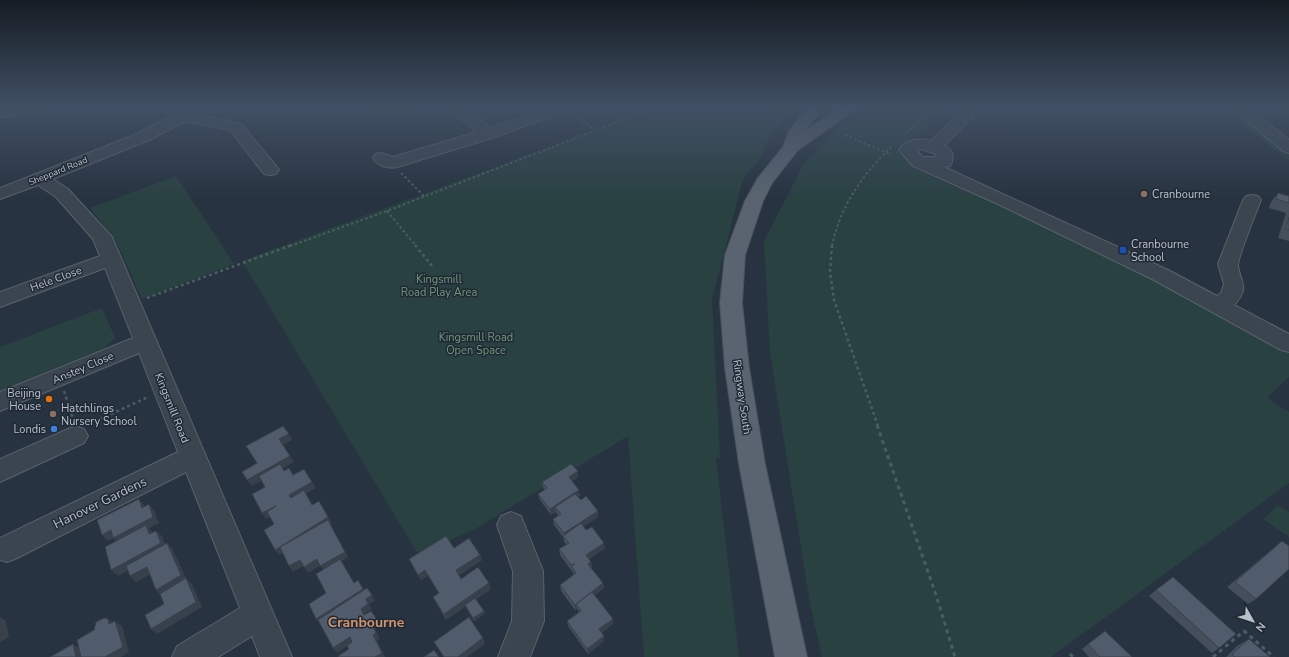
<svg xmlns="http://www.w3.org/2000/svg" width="1289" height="657" font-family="'Nunito Sans',sans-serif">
	<rect width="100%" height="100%" fill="#273340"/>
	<path fill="#2a4142" d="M653 106H778L793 113 770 135 761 157 743 179 712 299 720 459 716 458 739 657H644L628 436 477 528 418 554 242 261 593 131Z
		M872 106H953L943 109 904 151 915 169 1036 221 1172 288 1289 350V377L1267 398 1289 412V483L1051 657H822L810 604 770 353 764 241 803 165 837 128Z
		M1219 106H1234L1289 150V161Z
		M176 176 234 264 142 299 115 239 90 208Z
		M102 308 115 338 104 348 41 374 44 376 0 392V347Z
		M1278 505 1289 512V537L1263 519Z"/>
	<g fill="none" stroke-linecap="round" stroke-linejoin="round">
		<g stroke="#59626d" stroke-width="2">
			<path id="minor" d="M8 106H54L52 109 47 111 0 117V107Z
				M190 106H209L198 114 241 124 276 166 279 170 276 174 270 175 264 174 230 130 186 121 149 140 53 179 68 189 112 237 292 657H260L252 636 218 657H172L177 646 240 608 186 472 17 558 7 562 0 560V538L178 452 139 353 0 411V392L133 338 105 268 0 307V292L100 256 93 239 56 197 38 185 0 199V188L137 134Z
				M365 106H414C407 117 372 117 365 106Z
				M445 106H462L491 128 535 112 529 106H547L554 113 551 116 495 137 397 167C388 169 378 166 373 158L375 154 381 153 393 157 477 132Z
				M1229 106H1246L1289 140V153L1283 151Z
				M966 110 971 112 974 115 944 146C953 149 955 158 950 166L944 167 1168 270 1217 296 1221 293 1224 284 1218 264 1243 200 1246 196 1252 195 1258 196 1261 200C1257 210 1238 258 1238 265 1240 283 1251 287 1234 305L1289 334V352L1281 350 1154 280 998 204 913 166 899 150C906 140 920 137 931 141L961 112ZM922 149 936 154V157H923L917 151Z
				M75 426 84 429 88 436 84 443 0 482V459Z
				M511 512 521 516 543 571 544 621 530 657H498L512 621 513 571 497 525 501 516Z"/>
		</g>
		<g stroke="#48505c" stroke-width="2">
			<path id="major" d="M809 106H824L806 130 842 106H860L798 150 772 183 763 201 745 255 742 303 749 368 765 464 807 657H775L739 464 725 368 720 303 725 255 745 201 758 178 783 147 789 131Z"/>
		</g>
		<path stroke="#495e60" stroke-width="2" stroke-dasharray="2.5 2.5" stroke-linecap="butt" d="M612 106 634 116
			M785 106 795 112
			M560 110 569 113 596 130
			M906 133 935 106
			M845 135 892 155
			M401 173 424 196
			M387 211 416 246
			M290 246 387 211 658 106
			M832 246C840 206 863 174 892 146"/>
		<path stroke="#495e60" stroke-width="2.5" stroke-dasharray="3 3" stroke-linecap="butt" d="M415 245 432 266
			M832 245 830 272 834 300 878 426
			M147 298 292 245
			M64 391 73 419
			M89 424 148 397"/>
		<path stroke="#495e60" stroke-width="3" stroke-dasharray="4 4" stroke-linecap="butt" d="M877 425 937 598 955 657
			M1070 654 1073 657
			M1213 657 1244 631 1274 657"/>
		<use href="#minor" fill="#3b4550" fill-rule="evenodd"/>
		<use href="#major" fill="#596470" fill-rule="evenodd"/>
	</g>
	<path fill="#454f5c" d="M1278 193 1289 196V241L1278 238 1286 213 1269 208 1271 202Z
		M578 471V477L572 481 580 496 578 497 598 517 583 527 586 530 605 548 589 559 591 562 592 567 591 568 603 583 604 588 595 595 613 619V624L601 633 604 636V641L588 654 568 626 567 621 579 612 577 609 575 610 561 591 560 585 574 574 560 555 559 549 566 545 564 541 563 537 554 525 553 519 558 516 556 512 551 515 540 500 538 494 545 490 543 488 542 482Z
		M1282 541 1256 599 1248 604 1227 587Z
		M454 548 480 555 482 560 459 575 461 579 491 589 476 599 484 611 485 613 474 621 465 606 446 620 433 597 439 594 437 590 428 576 421 580 409 559Z
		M1156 590 1219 648 1212 653 1149 596Z
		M1249 639 1270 657H1226L1237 646Z
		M1088 644 1132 657H1089L1082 649Z"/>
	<path fill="#38404b" d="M289 434 292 440 283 445 279 439Z
		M290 456 294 462 282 469 288 478 282 469 252 486 247 480Z
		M578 471V477L570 483 569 477Z
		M312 482 316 488 293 501 289 495Z
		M579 490 580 496 558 510 555 507 556 512 551 515 550 509Z
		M139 499 144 505 147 514 142 508Z
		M319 501 332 523 330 524 348 557 342 561 357 589 324 571 320 566 330 524 279 555 275 550Z
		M149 504 154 510 159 523 149 528 152 531 155 540 119 544 113 538 108 541 102 535Z
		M276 506 280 512 266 519 262 513Z
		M598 511V517L565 539 564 533Z
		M156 531 162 536 167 549 118 576 111 570Z
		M167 543 172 548 187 580 162 596 156 590Z
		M604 543 605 548 587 561 586 555Z
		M480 555 482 560 458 576 456 570Z
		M317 559 321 565 308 573 304 567Z
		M300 560 305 565 293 572 289 566Z
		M591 562 592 567 589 569 588 564Z
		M147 567 153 573 136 582 130 576Z
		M425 570 428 576 421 580 418 575Z
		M186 578 192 584 202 607 157 634 151 629Z
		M358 580 367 594 320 625 316 619Z
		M489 583 491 589 446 620 444 614Z
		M603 583 604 588 579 608 576 604 577 609 575 610V605Z
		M372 595 375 601 369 604 372 609 364 614 368 621 361 609 366 599Z
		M371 611 379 624 374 627 380 639 377 640 385 657H375L367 625Z
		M484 611 485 613 474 621 473 618Z
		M0 617 6 621 9 637 0 642Z
		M108 619 115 624H109Z
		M613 619V624L599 635V629Z
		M115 621 122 626 129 652 121 657H105Z
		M604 636V641L588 654 587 649Z
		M350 637 353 642 337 653 333 648Z
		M483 638 485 644 467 657H458Z
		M73 644 81 649 83 657H76Z"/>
	<path fill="#505c6b" stroke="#38404b" d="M1278 193 1289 196V203L1276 199Z
		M1289 217V230L1286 229Z
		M283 426 289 434 279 439 290 456 247 480 242 472 257 463 246 446Z
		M280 464 284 471 289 468 293 475 304 469 312 482 289 495 291 498 304 490 312 505 319 501 328 517 275 550 264 530 274 524 267 512 276 506 262 513 252 494 265 487 259 476Z
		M571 464 578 471 569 477 579 490 550 509 538 494 547 488 542 482Z
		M575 494 581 500 586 496 598 511 564 533 553 519 561 514 555 507Z
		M139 499 142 508 149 504 153 517 113 538 111 530 102 535 97 520Z
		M328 520 345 552 320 566 317 559 304 567 300 560 289 566 280 547Z
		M581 523 586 530 592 527 604 543 586 555 591 562 588 564 603 583 575 605 560 585 576 573 571 566 575 564 571 565 559 549 569 543 563 536Z
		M146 525 149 534 156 531 161 543 111 570 105 547Z
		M446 536 454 548 469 538 480 555 456 570 461 579 478 567 489 583 444 614 433 597 439 593 434 585 425 570 418 575 409 559Z
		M1282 541 1289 546V569L1256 599 1235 582Z
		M167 543 181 575 156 590 147 567 130 576 126 566Z
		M340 559 354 583 358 580 363 589 316 619 309 604 326 593 316 574Z
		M1173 577 1236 634 1219 648 1156 590Z
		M186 578 196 602 151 629 145 615 164 604 160 594Z
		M367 588 372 595 366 599 368 604 361 609 364 615 371 611 376 618 367 625 371 623 376 633 373 635 382 653 375 657H339L338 656 349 649 347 646 352 642 350 637 333 648 318 620Z
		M592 592 613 619 599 629 604 636 587 649 567 621 581 611 576 604Z
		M475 598 484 611 473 618 465 605Z
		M469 617 483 638 458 657H444L434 642Z
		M104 618 108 619 109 624 115 621 123 647 105 657H81L77 640 94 630 96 622Z
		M1105 631 1132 657H1100L1088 644Z
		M1249 639 1270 657H1235L1232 654Z
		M73 644 76 657H50Z
		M434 650 439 657H424Z"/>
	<linearGradient id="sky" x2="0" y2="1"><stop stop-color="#151c23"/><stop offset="0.54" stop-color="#415064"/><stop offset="1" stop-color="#415064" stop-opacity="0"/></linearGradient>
	<rect width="1289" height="198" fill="url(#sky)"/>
	<g fill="#8d6e63" stroke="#202935" stroke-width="1.5">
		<circle cx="1144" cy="194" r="4"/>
		<circle cx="53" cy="414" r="4"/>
	</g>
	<rect fill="#1a4fb4" stroke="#202935" stroke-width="1.5" x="1119" y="246" width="8" height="8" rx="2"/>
	<circle fill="#e8710a" stroke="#202935" stroke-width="1.5" cx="49" cy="399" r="4"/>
	<circle fill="#3f7fe0" stroke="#202935" stroke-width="1.5" cx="54" cy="429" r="4"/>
	<g text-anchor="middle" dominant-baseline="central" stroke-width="3" stroke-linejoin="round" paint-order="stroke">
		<g font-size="9" fill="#b8c0ca" stroke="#202935">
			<text transform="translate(58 171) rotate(-22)">Sheppard Road</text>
		</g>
		<g font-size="11" fill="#b8c0ca" stroke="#202935" text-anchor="start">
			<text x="1152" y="194">Cranbourne</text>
			<text x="1131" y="244">Cranbourne<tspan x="1131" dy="13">School</tspan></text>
			<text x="41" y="393" text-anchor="end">Beijing<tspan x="41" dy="13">House</tspan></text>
			<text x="61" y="408">Hatchlings<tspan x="61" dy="13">Nursery School</tspan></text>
			<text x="46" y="429" text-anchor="end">Londis</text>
		</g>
		<g font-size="11" fill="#b8c0ca" stroke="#202935">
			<text transform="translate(56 279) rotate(-20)">Hele Close</text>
			<text transform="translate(83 368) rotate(-23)">Anstey Close</text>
			<text transform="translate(742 397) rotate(82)">Ringway South</text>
			<text transform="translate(172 408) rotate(68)">Kingsmill Road</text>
		</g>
		<g font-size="11" fill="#709a78" stroke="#202935">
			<text x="439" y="279">Kingsmill<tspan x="439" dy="13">Road Play Area</tspan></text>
			<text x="476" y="337">Kingsmill Road<tspan x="476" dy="13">Open Space</tspan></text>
		</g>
		<g font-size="13" fill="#b8c0ca" stroke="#202935">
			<text transform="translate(100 503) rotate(-26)">Hanover Gardens</text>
		</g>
		<g font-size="14" font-weight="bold" fill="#d2946b" stroke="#202935">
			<text x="366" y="622">Cranbourne</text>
		</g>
	</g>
	<g transform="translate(1253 621) rotate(129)" stroke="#202935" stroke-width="3" paint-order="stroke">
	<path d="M0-3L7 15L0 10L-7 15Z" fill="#b8c0ca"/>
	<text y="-6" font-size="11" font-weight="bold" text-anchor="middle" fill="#b8c0ca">N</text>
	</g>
</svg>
